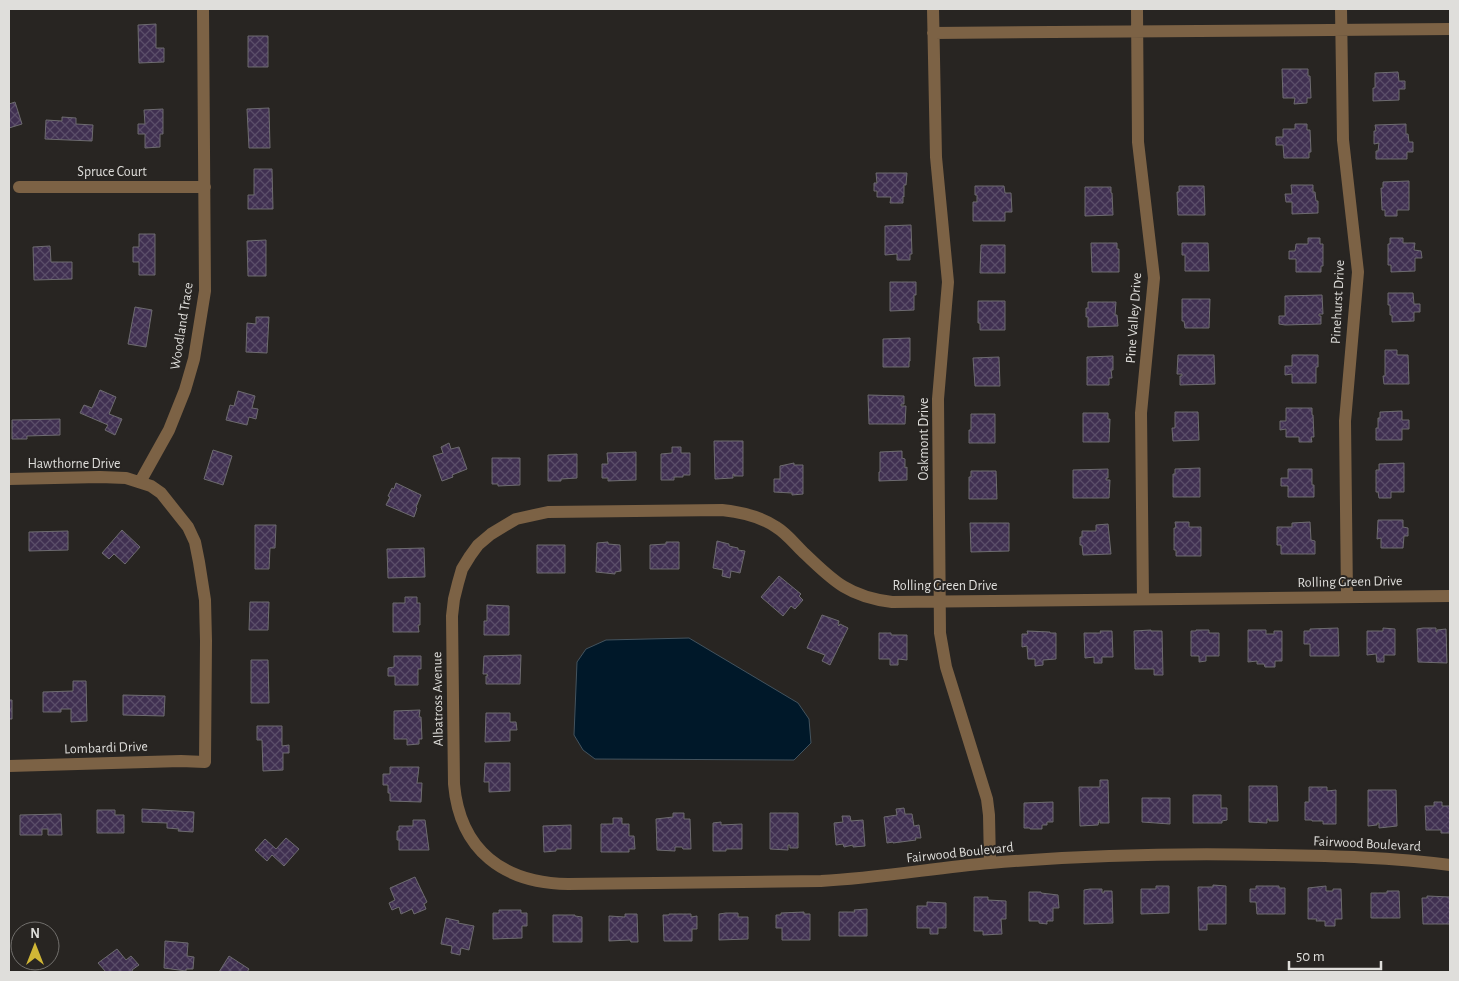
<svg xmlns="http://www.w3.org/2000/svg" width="1459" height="981" font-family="'Alegreya Sans',sans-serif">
	<defs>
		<pattern id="building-cross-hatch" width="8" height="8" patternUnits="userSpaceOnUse" patternTransform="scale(1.25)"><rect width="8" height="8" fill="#403051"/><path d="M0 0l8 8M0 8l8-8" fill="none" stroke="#5b4e69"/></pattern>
	</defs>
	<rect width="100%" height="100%" fill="#282522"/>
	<path fill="#001829" stroke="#43535e" d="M689 638 798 703 809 719 811 743 794 760 595 759 583 750 574 735 577 662 586 649 606 640Z"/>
	<path fill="url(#building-cross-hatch)" stroke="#6d6b6f" d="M156 24V48H164V62L139 63 138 25Z
		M248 36H268V67H248Z
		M1282 69H1308V76H1310L1311 98H1307V103L1294 104 1295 98H1283Z
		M1398 72 1399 81H1405V89H1399V100L1373 101V88H1375V73Z
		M15 102 22 124 9 128V104Z
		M269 108 270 148H249L247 109Z
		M163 109V134H160V147L145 148V134H138V124H145L144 110Z
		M62 117 76 118V124L93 125 92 141 45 139 46 120 62 121Z
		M1295 124H1307V130H1310L1311 152H1309V158H1284L1283 145H1276V137H1283V129H1295Z
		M1406 124V134H1408L1409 142H1413V152H1407V159H1376V151H1378L1379 143 1374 144V131H1376L1375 125Z
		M254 169H272L273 209H248V195H254Z
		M876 173H907L906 185H904V197L903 196V203H890L891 197H877V191H874V183H877Z
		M1409 181V210H1397V216H1385V210H1382L1381 188H1383V182Z
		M1291 185H1313V192H1315L1316 201H1318V213L1292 214V202H1286L1285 194H1292Z
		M975 186H1004L1005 193H1011L1012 212H1005V221H973V202H977V195H975Z
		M1179 186H1204L1205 215H1178L1177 192H1179Z
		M1085 187H1111V193H1112L1113 215 1085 216Z
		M911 225 912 254H910V260H897V254L885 255V226Z
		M139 234H155V275H139V262H133V247H139Z
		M1308 238H1320V244H1323V266H1321V272H1296V259H1289V251H1295L1296 244H1308Z
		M1390 238H1403V243H1415L1414 250 1421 251 1422 258H1415V271L1391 272V265H1388V244H1390Z
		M266 240V276H248L247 241Z
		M1091 243H1117V249H1119V272H1092Z
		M1182 243H1208L1209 271H1185V255H1182Z
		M981 245H1005V273H980Z
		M50 246 51 262H72V279L34 280 33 247Z
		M890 282H916V295H914V310L890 311Z
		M1388 293H1413L1414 304H1420V312H1414V321L1392 322V315H1390V305H1388Z
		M1322 295 1323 314H1319V316H1321V324L1285 325 1279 324V316H1285V296Z
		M1182 299H1210L1209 328H1185L1184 321H1182Z
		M978 301H1005V330H980V323H978Z
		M1088 302H1116L1115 315H1117L1118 326 1088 327V317H1086V308H1088Z
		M135 307 152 310 146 347 128 344Z
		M256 317H269L267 353 246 352 247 323 256 324Z
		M910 338V361H909V367H883V339Z
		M1385 350H1397V355H1408L1409 384H1384L1383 376H1385Z
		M1178 355H1214L1215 384 1180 385V376H1182V374H1177Z
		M1292 355H1318V367H1316V383H1292V374L1285 375V366H1292Z
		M1113 356V370H1111L1112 378H1109V385H1087V357Z
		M999 357 1000 386H975L973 358Z
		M100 390 116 397 109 414 122 419 115 435 105 430 108 425 80 413 84 405 92 408Z
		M238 391 255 396 252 408 258 409 256 419 249 417 247 425 226 420 230 405 234 406Z
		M868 395 904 396V404H901V406H906L905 424H869Z
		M1286 408H1312V415H1313L1314 437H1311L1312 442H1299V437H1286V429L1280 430V421H1286Z
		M1402 411V420H1409V429H1402V440H1376V428H1378V418H1380V412Z
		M1175 412H1198L1199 440 1173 441 1172 428H1175Z
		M1083 413H1108V419H1110L1109 442H1083Z
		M971 414H995V443H969V430H971Z
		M60 419V435L27 436V439H12V420Z
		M714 441H743V476H734V474H733V478L715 479Z
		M449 443 451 449 459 447 467 469 452 475 453 477 442 481 433 456 443 453 441 447Z
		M672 447H681V453H690V475H683V477H674V480H661V454L672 453Z
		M213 450 232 456 223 485 204 479Z
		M902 451V458L905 459V468L907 467V480L879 481V472H880V452Z
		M636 452V480L608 481V478H602V464H608L607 453Z
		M577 454V478L561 479V481H548V455Z
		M492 458H520V485L498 486V484H492Z
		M794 463V465H803V494L792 495V493L774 492V479H780V466Z
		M1404 463V492H1391V498H1379L1378 492H1376V470H1379V464Z
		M1200 468V497H1173V474H1175V469Z
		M1108 469V478H1106V480H1110L1109 498H1073V470Z
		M1288 469H1312V485H1314V497H1288V486H1281V478H1288Z
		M971 471H996L997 499H969V477H971Z
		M396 483 421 495 416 507 417 508 414 517 386 505 390 497 388 496 392 488 394 489Z
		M1378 520H1403V527L1408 528V536H1404L1403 548H1381V538L1377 539Z
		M1175 522H1189V527H1201V556H1176V550H1174V528H1176Z
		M1310 522 1311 540 1315 541V554H1281V545H1277V527H1292V523Z
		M970 523H1009V551L971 552Z
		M1108 524 1111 554 1083 555 1082 545H1080V537H1082V531H1096V525Z
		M255 525H276L275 548H270L269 569H255Z
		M122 530 140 547 125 564 114 554 109 559 102 553Z
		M68 531V550L29 551V532Z
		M717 541 729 544V546L738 548V550L745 551 740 573 731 571 730 578 722 576 723 570 713 568Z
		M608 542V544L620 545 621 571 615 572V574L596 572 597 543Z
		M666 542H679V569H650V545L666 544Z
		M537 545H565V573H537Z
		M424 548 425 577 388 578 387 549Z
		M779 576 801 594 799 596 803 600 795 609 791 606 783 616 761 597Z
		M405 597H417V603H420V625H418L419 632H393V603H405Z
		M250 602H269L268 630H249Z
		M487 605 509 606V635H484V621H487Z
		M822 615 839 621 838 625 839 626 840 624 848 628 830 665 822 661 825 655 807 648Z
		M1338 628 1339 656H1310V644H1304V631H1310V629Z
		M1383 628 1395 629V655H1384V662H1377L1376 654 1367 655V631H1383Z
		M1423 628H1436V632H1437V630L1446 629 1447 663 1418 662 1417 629Z
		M1151 630V631H1162L1163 675H1154V669H1135L1134 631Z
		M1196 630H1209V633H1219V656H1206V661L1199 662V656H1191V631H1196Z
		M1248 630H1266V634H1274V631H1282V661H1275V667H1265L1264 664H1257V661L1248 662Z
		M1027 631 1050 632V633H1056V659L1043 660V665L1035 666V659H1028L1027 646 1022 647V634H1028Z
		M1100 631H1112L1113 657H1102V663H1094V657L1085 658 1084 633H1101Z
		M879 633H891V635H907V660L898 659V665H890V659H879Z
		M521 655 520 684H486V676H488L487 674H483L484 656Z
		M394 656H421V669H418V685H395V676H388V668L394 667Z
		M251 660H268L269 703H251Z
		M73 681H86L87 721 71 722V709H61V712H43V692L73 691Z
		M123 695 165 696 164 716 123 715Z
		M9 700H12V719H9Z
		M420 710 419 717H421L422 739H419V744L407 745V739H394V711Z
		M486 713H510V722H516L517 730H510V741L485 742Z
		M257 726H282V746L289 745V753H283V770L263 771 262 740H257Z
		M485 763H510V791L489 792V782H484Z
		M390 767H419L417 783H422L421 802 390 801V793H388V785H383V774H390Z
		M1100 780H1108L1109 823H1100V820H1099L1098 825 1080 826 1079 787H1100Z
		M1249 786H1277L1278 821H1269V819H1267V823L1249 822Z
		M1309 787H1327V791L1336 790V824H1323V821H1312V820H1305V802H1309Z
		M1368 790H1396L1397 826 1379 828V823H1377V825L1368 826Z
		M1193 795H1221V808H1227V820L1222 821V823H1193Z
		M1142 798H1170V824L1142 822Z
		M1053 802V822H1047V825H1042V829H1030V828H1024V803Z
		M1434 802H1442V806H1450V833H1441V830H1426L1425 806H1434Z
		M904 808 905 814H912L914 826 919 825 921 838H915L916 840 893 843V842L887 843 884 817 897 815 896 809Z
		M142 809 194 812 193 832 178 831 179 829 167 828V823L142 822Z
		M97 810H115V815H124V833H97Z
		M673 813H684V819H690L691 849H683L682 847H675V851L657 850 656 819 673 817Z
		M770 813H798V848H790V845H788V850L770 849Z
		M61 814 62 835H48V829H42V835H20V815Z
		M842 816H850L851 821 863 820 865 846 853 847V845L844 847 843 844 836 845 834 823 843 822Z
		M613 818H622V824H629V836H634L635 849H629V852H601V824H613Z
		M413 820H425L429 850H399V840H397V831H399V826H413Z
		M721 822V825L742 824V849H726V851H713V823Z
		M571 825V849H556V851L544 852 543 826Z
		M286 838 299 849 284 866 272 855 267 861 255 850 265 839 276 849Z
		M415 877 427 902 424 904 426 909 414 914 412 909 401 914 399 907 392 910 389 903 395 900 390 888Z
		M1213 885 1226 886V924H1207V930H1199L1198 887H1213Z
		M1156 886H1169V913L1141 914V889H1156Z
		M1256 886H1279V888H1285V914H1257L1256 902H1250V889H1256Z
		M1326 886V891H1333V889H1341L1342 919H1335V926H1325V921H1316L1317 919H1308V888Z
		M1090 889H1102V893H1104V891H1112L1113 923 1084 924V890Z
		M1387 891H1399L1400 918H1371V893H1387Z
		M1029 892H1041V893L1058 895 1059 908H1053V921H1047V924L1039 923V921H1029Z
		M1427 896 1450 897V924H1423L1422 898H1427Z
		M974 897H988V900L1006 901V919H1001L1002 934 983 935V931H974Z
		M927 902 946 903V928H938V934H930V928H917V906H927Z
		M867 909V936H839V912H855L854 910Z
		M499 910H521V913H527V926H522V938L493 939V913H499Z
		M804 912V914H810V940H782V928H776V915H781V913Z
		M726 913H738V917H748V939L719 940V914Z
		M625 914H637L638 942H631L630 940 609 941V916L625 917Z
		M669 914H691V917L697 916V929H692V941H664L663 915H669Z
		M553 915H575V916L582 917V942H553Z
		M446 918 459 921 458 923 474 926 469 950 461 948 460 955 451 953 452 946 441 944Z
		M165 941 188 943 187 956 194 957 193 969H186V971L164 968Z
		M117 949 126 960 131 956 139 965 132 970 133 972H106L98 963Z
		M229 956 249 969 247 972H219Z"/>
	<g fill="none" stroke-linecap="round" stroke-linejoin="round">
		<path stroke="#7c6245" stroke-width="12" d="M933 9 936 157 948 282 938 399 940 633 946 667 987 799 989 815 990 863
			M1137 9 1138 142 1154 278 1141 413 1143 599
			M1341 9 1343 140 1358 272 1345 421 1347 597
			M933 33 1450 29
			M19 187H205
			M9 479 100 477 126 478 151 486 161 493 188 527 195 542 199 562 205 600 206 641 205 762 181 761 9 766
			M140 482 169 430 185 390 194 359 205 291 203 9
			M1450 596 892 602C848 597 832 580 802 551 794 543 786 533 776 527 760 516 741 512 722 510L548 512 516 519 491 534 478 545 470 556 462 569 458 583 454 599 452 616 454 784C460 851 504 883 568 884L821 881C878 878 934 868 990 863 1084 855 1179 853 1273 855 1332 856 1392 857 1450 865"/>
	</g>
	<g text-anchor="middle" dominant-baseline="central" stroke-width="4" stroke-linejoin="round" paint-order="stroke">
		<g font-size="14" fill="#dfdedb" stroke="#282522">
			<text x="112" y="172">Spruce Court</text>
			<text transform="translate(1338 302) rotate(-87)">Pinehurst Drive</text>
			<text transform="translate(1134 318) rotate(-86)">Pine Valley Drive</text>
			<text transform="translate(182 326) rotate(-81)">Woodland Trace</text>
			<text transform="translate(924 439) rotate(-90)">Oakmont Drive</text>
			<text x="74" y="464">Hawthorne Drive</text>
			<text transform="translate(1350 582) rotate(-1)">Rolling Green Drive</text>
			<text x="945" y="586">Rolling Green Drive</text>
			<text transform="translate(438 699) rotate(-91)">Albatross Avenue</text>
			<text transform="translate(106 748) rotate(-2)">Lombardi Drive</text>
			<text transform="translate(1367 844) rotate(3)">Fairwood Boulevard</text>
			<text transform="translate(960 853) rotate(-6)">Fairwood Boulevard</text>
		</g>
	</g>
	<rect width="1459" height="981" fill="none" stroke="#dfdedb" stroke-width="20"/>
	<g transform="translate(35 946)"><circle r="24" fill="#282522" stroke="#716f6c"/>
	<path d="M0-4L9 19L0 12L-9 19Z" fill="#d1b736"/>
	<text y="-8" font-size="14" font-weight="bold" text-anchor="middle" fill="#dfdedb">N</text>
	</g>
	<path d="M1289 961v8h92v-8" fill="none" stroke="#dfdedb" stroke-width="2.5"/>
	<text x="1296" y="961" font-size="15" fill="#dfdedb" stroke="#282522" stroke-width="4" paint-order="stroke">50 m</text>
</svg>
